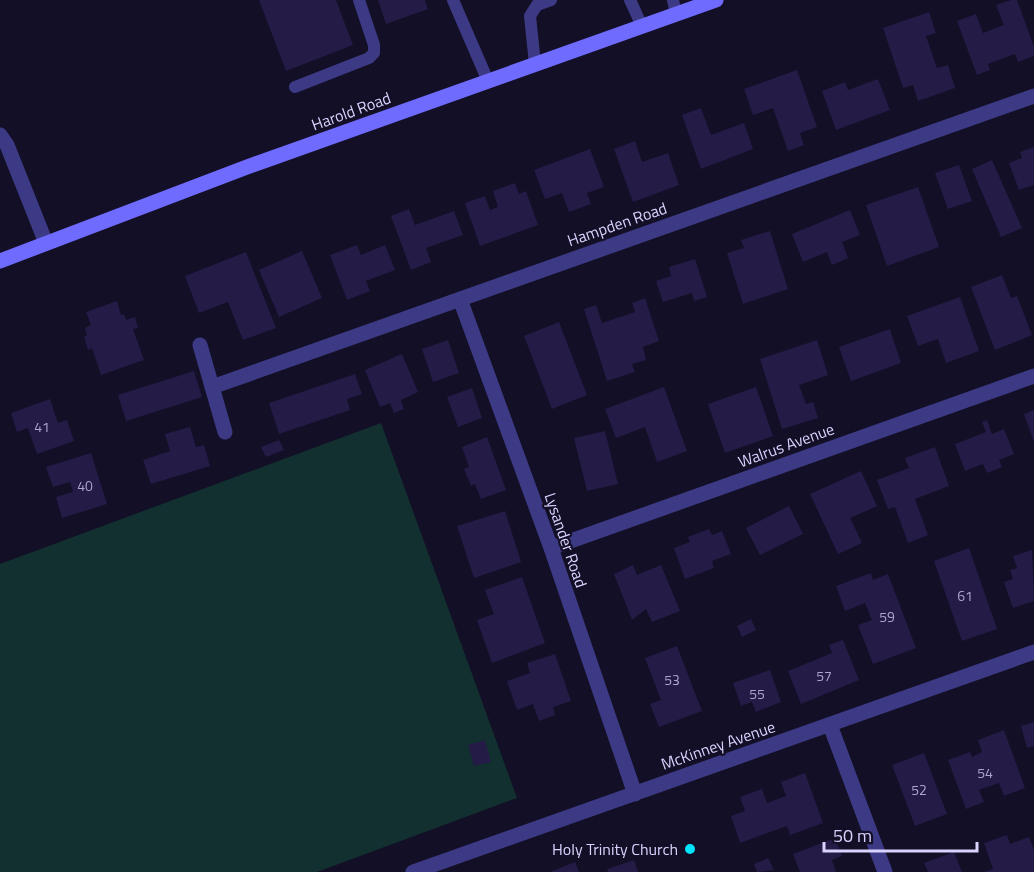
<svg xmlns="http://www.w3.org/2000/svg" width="1034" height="872" font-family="'Titillium Web',sans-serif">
	<rect width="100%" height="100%" fill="#130f26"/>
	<path fill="#12302f" d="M381 423 517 798 317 872H0V564Z"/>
	<path fill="#241b47" d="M259 0H336L353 45 286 71Z
		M378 0H425L428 9 386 24Z
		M1011 0H1017L1034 47V56L1018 62 1015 54 988 64 990 70 977 75 957 21 976 14 983 33 1004 25 996 5Z
		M929 12 936 33 926 36 937 68 948 65 955 88 918 101 913 85 903 88 883 28Z
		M797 70 817 127 800 133 804 145 788 151 773 108 753 115 744 89Z
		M878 79 890 110 836 130 822 91 845 82 848 90Z
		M701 108 711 135 744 123 753 149 701 169 682 115Z
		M635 141 642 162 668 153 679 185 633 202 614 149Z
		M1034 147V185L1019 190 1009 163 1022 158 1020 152Z
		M590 149 604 187 587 193 591 204 569 212 562 193 545 199 534 170Z
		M992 160 1022 228 1001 237 972 169Z
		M959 165 972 201 948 209 935 173Z
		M515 183 519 194 526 191 538 225 480 246 465 203 485 196 490 210 498 207 493 191Z
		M918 187 939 247 887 266 866 205Z
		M409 209 415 225 454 211 463 235 426 248 431 262 411 270 391 216Z
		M850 210 860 235 842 242 848 258 832 265 827 252 803 262 792 234Z
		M770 231 788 289 743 304 727 253 744 248 741 240Z
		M357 245 361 255 385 245 395 270 366 281 370 291 347 300 330 255Z
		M302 251 322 298 279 317 259 270Z
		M246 252 276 328 243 340 228 302 199 313 185 276Z
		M695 259 707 297 694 301 692 293 663 302 656 281 671 276 669 267Z
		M1002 275 1011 298 1017 296 1032 335 995 350 971 287Z
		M960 297 979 351 946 363 938 339 918 346 907 316Z
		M645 298 659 341 643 347 646 360 632 364 635 372 607 381 584 309 596 305 602 323 635 312 632 303Z
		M117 301 121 315 124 314 126 320 135 317 138 328 133 329 144 360 101 375 92 348 88 350 84 337 87 335 85 328 91 325 86 312Z
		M559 322 587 395 552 409 524 336Z
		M890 329 901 363 851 381 839 347Z
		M448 340 459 373 433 382 422 349Z
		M817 340 828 375 799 385 806 404 813 402 818 418 782 429 760 359Z
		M402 354 418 392 401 400 404 409 394 413 390 403 380 407 365 370Z
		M194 371 202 397 126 421 118 395Z
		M355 374 362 394 347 399 350 410 279 434 269 403Z
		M664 387 687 451 657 462 645 427 616 438 605 409Z
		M756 387 773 436 725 453 708 404Z
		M472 388 482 418 458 427 447 397Z
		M50 399 58 423 67 420 74 441 37 454 28 428 17 432 11 413Z
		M1034 410V442L1024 414Z
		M987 420 992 434 1004 429 1014 454 999 460 1002 467 987 473 983 464 965 471 955 444 986 432 982 422Z
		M190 427 196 447 204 445 210 466 151 484 143 460 170 451 165 434Z
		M605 431 618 484 587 491 574 438Z
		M487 437 506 490 481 499 475 484 471 486 464 469 469 467 462 447Z
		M279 440 284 450 266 457 261 447Z
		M935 447 949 486 915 499 928 535 908 543 895 507 888 509 877 480 909 468 905 458Z
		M91 453 107 504 62 518 56 497 73 492 70 482 53 487 46 467Z
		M861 471 877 506 850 518 862 543 838 554 810 494Z
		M789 506 803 534 760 555 746 528Z
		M505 511 521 562 474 578 457 526Z
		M709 529 712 535 722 531 731 554 712 561 714 568 685 579 674 548 690 542 688 537Z
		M969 548 997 629 962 641 934 561Z
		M1032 550 1034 601 1013 608 1004 582 1013 579 1010 570 1017 568 1013 556Z
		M633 565 637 575 661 565 680 611 652 622 646 609 632 620 614 574Z
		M871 573 873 580 888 574 916 648 873 664 858 625 872 620 865 603 845 611 836 586Z
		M522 577 545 643 492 663 477 620 494 614 485 590Z
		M751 619 756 630 742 637 737 626Z
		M843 640 859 680 801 704 788 671 832 653 829 645Z
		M677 646 702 711 659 727 650 704 661 700 645 658Z
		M555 654 571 701 553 707 555 715 539 721 533 704 517 710 507 681 530 673 527 663Z
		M770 670 781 702 756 712 752 702 741 706 733 683Z
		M1034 722V746L1027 748 1021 726Z
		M1004 730 1025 788 1004 796 999 783 979 790 984 802 966 809 948 760 970 752 972 757 982 752 978 740Z
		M485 740 491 762 474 766 468 745Z
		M924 753 947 814 915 826 892 765Z
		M805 773 823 823 790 835 787 826 740 843 731 816 745 811 740 797 762 789 767 803 786 796 781 782Z
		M1007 835 1010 844 1029 837 1034 850V872H984L993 869 984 843Z
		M835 838 842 856 832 860 836 872H800L793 854Z
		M954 852 962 872H928L924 863Z
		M768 858 774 870 757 872 754 864Z
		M634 860 638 872H608L607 869Z
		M575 862 579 872H550Z"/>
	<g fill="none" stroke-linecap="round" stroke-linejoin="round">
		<path stroke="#3d3a85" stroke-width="12" d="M453 0 488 81
			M630 0 642 26
			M673 0 676 14
			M535 64 530 16 537 5 551 0
			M295 87 369 58 374 53V45L359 0"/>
		<path stroke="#3d3a85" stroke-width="15" d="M0 135 7 145 46 243
			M460 299 551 548 635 794
			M200 345 225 432
			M212 387 1034 96
			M551 548 1034 376
			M830 725 885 872
			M413 872 1034 652"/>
		<path stroke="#6f6bff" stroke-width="15" d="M0 261 247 167 716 0"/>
	</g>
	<circle fill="#00e5ff" stroke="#130f26" stroke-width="2" cx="690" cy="849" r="6"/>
	<g text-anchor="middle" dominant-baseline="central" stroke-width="4.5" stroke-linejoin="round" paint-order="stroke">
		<g font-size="14" fill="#aca6d1">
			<text x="42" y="426">41</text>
			<text x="85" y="485">40</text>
			<text x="965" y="595">61</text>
			<text x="887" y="616">59</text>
			<text x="824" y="675">57</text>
			<text x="672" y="679">53</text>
			<text x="757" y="693">55</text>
			<text x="985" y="772">54</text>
			<text x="919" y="789">52</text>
		</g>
		<g font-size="16" fill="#d9d4ff" stroke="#130f26">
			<text transform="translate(351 111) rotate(-20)">Harold Road</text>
			<text transform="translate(617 224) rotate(-19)">Hampden Road</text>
			<text transform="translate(786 445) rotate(-20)">Walrus Avenue</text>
			<text transform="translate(566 540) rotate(71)">Lysander Road</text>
			<text transform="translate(718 745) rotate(-19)">McKinney Avenue</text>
		</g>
		<g font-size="16" fill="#d9d4ff" stroke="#130f26" text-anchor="end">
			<text x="678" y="849">Holy Trinity Church</text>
		</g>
	</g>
	<path d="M824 842v9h153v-9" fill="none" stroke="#d9d4ff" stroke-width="3"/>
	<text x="833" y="842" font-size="18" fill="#d9d4ff" stroke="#130f26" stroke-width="4.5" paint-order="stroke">50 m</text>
</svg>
